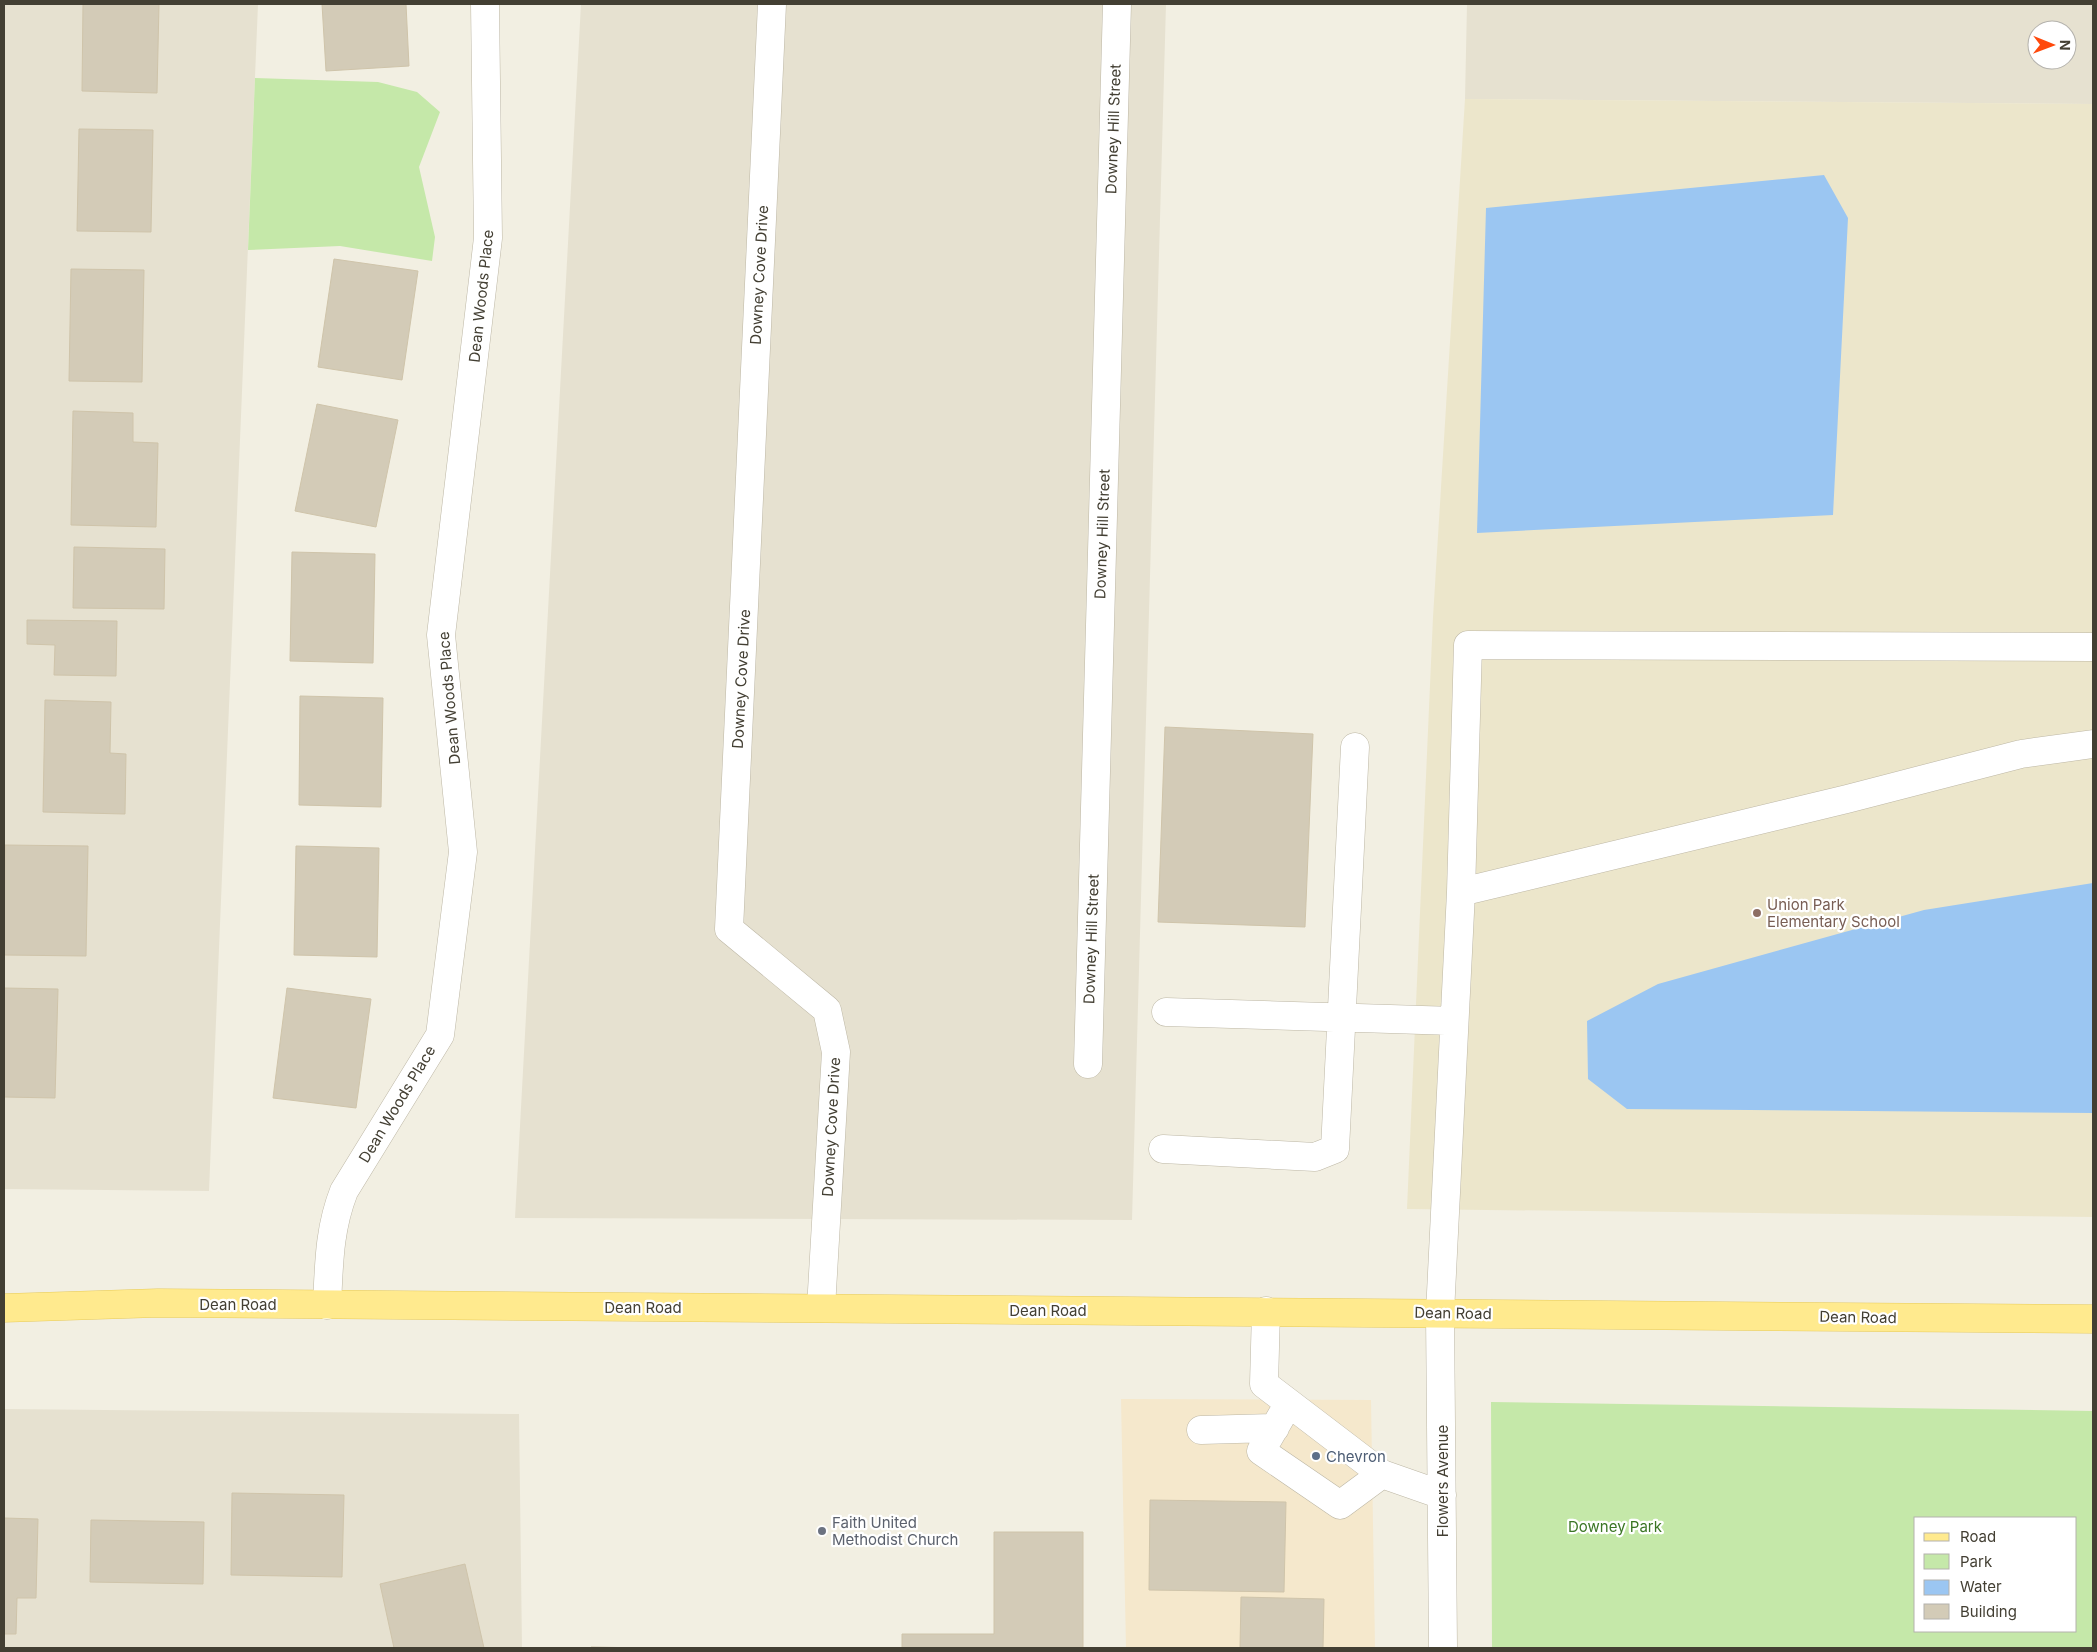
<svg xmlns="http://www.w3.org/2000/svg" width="2097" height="1652" font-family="Inter,sans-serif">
	<rect width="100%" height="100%" fill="#f2efe2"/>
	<path fill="#e6e1d0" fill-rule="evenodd" d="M4 4H258L209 1191 4 1189Z
		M581 4H1166L1132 1220 515 1218Z
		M1467 4H2093V104L1465 99ZM2037 30H2067V60H2037Z
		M4 1409 519 1414 522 1648H4Z"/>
	<path fill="#f5e8cc" d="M1121 1399 1371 1400 1375 1648H1126Z"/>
	<path fill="#ece6cb" d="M1465 99 2093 104V1217L1407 1209 1433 617Z"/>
	<path fill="#c5e8a9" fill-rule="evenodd" d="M255 78 378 82 417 92 440 112 419 167 435 237 432 261 340 246 248 250Z
		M1491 1402 2093 1411V1648H1492ZM1916 1518H2076V1631H1916Z"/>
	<path fill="#9bc6f2" d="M1824 175 1848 218 1833 515 1477 533 1486 208Z
		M2093 883V1113L1627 1109 1588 1079 1587 1021 1658 984 1924 910Z"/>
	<path fill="#d3cbb7" stroke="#cfc4aa" d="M83 4H159L157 93 82 91Z
		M322 4H406L409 66 326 71Z
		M79 129 153 130 151 232 77 231Z
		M334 259 418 271 402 380 318 367Z
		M71 269 144 270 142 382 69 381Z
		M317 404 398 420 376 527 295 511Z
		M73 411 133 413V442L158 443 156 527 71 525Z
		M74 547 165 549 164 609 73 608Z
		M292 552 375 554 373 663 290 661Z
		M27 620 117 621 116 676 54 675 55 645 27 644Z
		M300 696 383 698 381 807 299 805Z
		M45 700 111 702 110 753 126 754 125 814 43 812Z
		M1165 727 1313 734 1305 927 1158 922Z
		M5 845 88 846 86 956 4 955Z
		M296 846 379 848 377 957 294 955Z
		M4 988 58 989 55 1098 4 1097Z
		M287 988 371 999 356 1108 273 1098Z
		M232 1493 344 1495 342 1577 231 1575Z
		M1150 1500 1286 1502 1284 1592 1149 1590Z
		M4 1518 38 1519 36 1598H17L16 1634H4Z
		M91 1520 204 1522 203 1584 90 1582Z
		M994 1532H1083V1648H902V1634H994Z
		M465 1564 484 1648H394L380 1584Z
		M1241 1597 1324 1599 1323 1648H1240Z
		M591 1647 643 1648H591Z"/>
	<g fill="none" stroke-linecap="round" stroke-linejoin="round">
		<g stroke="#bdb7a5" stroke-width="29">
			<path id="minor" d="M772 4 729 929 827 1010 836 1052 821 1308
				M1461 892 1468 645 2093 647
				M1166 1012 1454 1021
				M1088 1064 1117 4
				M1163 1149 1315 1157 1335 1149 1355 747
				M327 1305C329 1264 329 1229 344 1191L440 1035 463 852 441 635 488 238 485 4
				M1266 1311 1264 1384 1382 1474 1442 1495
				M1289 1403 1261 1451 1340 1505 1382 1474
				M1201 1430 1275 1428
				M1443 1648 1440 1313 1461 892 1847 799 2021 754 2093 744"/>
		</g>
		<g stroke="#e7cb5b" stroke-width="29">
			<path id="major" d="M4 1308 158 1303 2093 1319"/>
		</g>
		<use href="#minor" stroke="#fff" stroke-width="28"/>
		<use href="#major" stroke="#ffea8e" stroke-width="28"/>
	</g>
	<circle fill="#8d6e63" stroke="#fff" stroke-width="2" cx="1757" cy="913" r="5"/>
	<circle fill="#5c6f8a" stroke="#fff" stroke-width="2" cx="1316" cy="1456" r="5"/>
	<circle fill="#6b7280" stroke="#fff" stroke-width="2" cx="822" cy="1531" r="5"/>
	<g text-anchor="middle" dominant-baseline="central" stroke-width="4.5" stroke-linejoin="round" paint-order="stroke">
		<g font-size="15" fill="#433f33" stroke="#fff">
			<text transform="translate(1113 129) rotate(-88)">Downey Hill Street</text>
			<text transform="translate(759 275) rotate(-87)">Downey Cove Drive</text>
			<text transform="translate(481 296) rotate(-84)">Dean Woods Place</text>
			<text transform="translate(1102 534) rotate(-88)">Downey Hill Street</text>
			<text transform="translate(741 679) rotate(-87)">Downey Cove Drive</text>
			<text transform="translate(449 698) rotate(-95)">Dean Woods Place</text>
			<text transform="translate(1091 939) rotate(-88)">Downey Hill Street</text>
			<text transform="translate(397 1104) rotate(-59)">Dean Woods Place</text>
			<text transform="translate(831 1127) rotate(-87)">Downey Cove Drive</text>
			<text x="238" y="1304">Dean Road</text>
			<text x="643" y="1307">Dean Road</text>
			<text x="1048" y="1310">Dean Road</text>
			<text transform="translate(1453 1313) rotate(1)">Dean Road</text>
			<text transform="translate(1858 1317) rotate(1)">Dean Road</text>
			<text transform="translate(1442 1481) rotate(-90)">Flowers Avenue</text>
		</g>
		<g font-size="15" fill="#785e54" stroke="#fff" text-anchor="start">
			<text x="1767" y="904">Union Park<tspan x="1767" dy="17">Elementary School</tspan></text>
		</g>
		<g font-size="15" fill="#4e5e75" stroke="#fff" text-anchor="start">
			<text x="1326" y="1456">Chevron</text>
		</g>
		<g font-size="15" fill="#5b616d" stroke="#fff" text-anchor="start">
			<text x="832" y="1522">Faith United<tspan x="832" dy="17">Methodist Church</tspan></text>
		</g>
		<g font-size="15" fill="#3b7625" stroke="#fff">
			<text x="1615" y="1526">Downey Park</text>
		</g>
	</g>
	<rect width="2097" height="1652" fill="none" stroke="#433f33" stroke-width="10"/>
	<rect x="1914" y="1517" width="162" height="115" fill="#ffffff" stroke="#b4b2ad"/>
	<rect x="1924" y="1533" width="25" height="8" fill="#ffea8e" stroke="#b4b2ad"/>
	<text x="1960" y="1542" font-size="15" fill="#433f33">Road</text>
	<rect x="1924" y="1554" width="25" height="15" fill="#c5e8a9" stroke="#b4b2ad"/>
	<text x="1960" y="1567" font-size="15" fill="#433f33">Park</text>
	<rect x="1924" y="1580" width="25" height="15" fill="#9bc6f2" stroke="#b4b2ad"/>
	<text x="1960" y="1592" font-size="15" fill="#433f33">Water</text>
	<rect x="1924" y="1604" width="25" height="15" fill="#d3cbb7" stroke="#b4b2ad"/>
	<text x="1960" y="1617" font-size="15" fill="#433f33">Building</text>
	<g transform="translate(2052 45) rotate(91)"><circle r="24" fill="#ffffff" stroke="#b4b2ad"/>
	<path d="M0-4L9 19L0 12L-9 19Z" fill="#ff490c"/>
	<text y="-8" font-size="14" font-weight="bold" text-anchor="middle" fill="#433f33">N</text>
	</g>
</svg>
